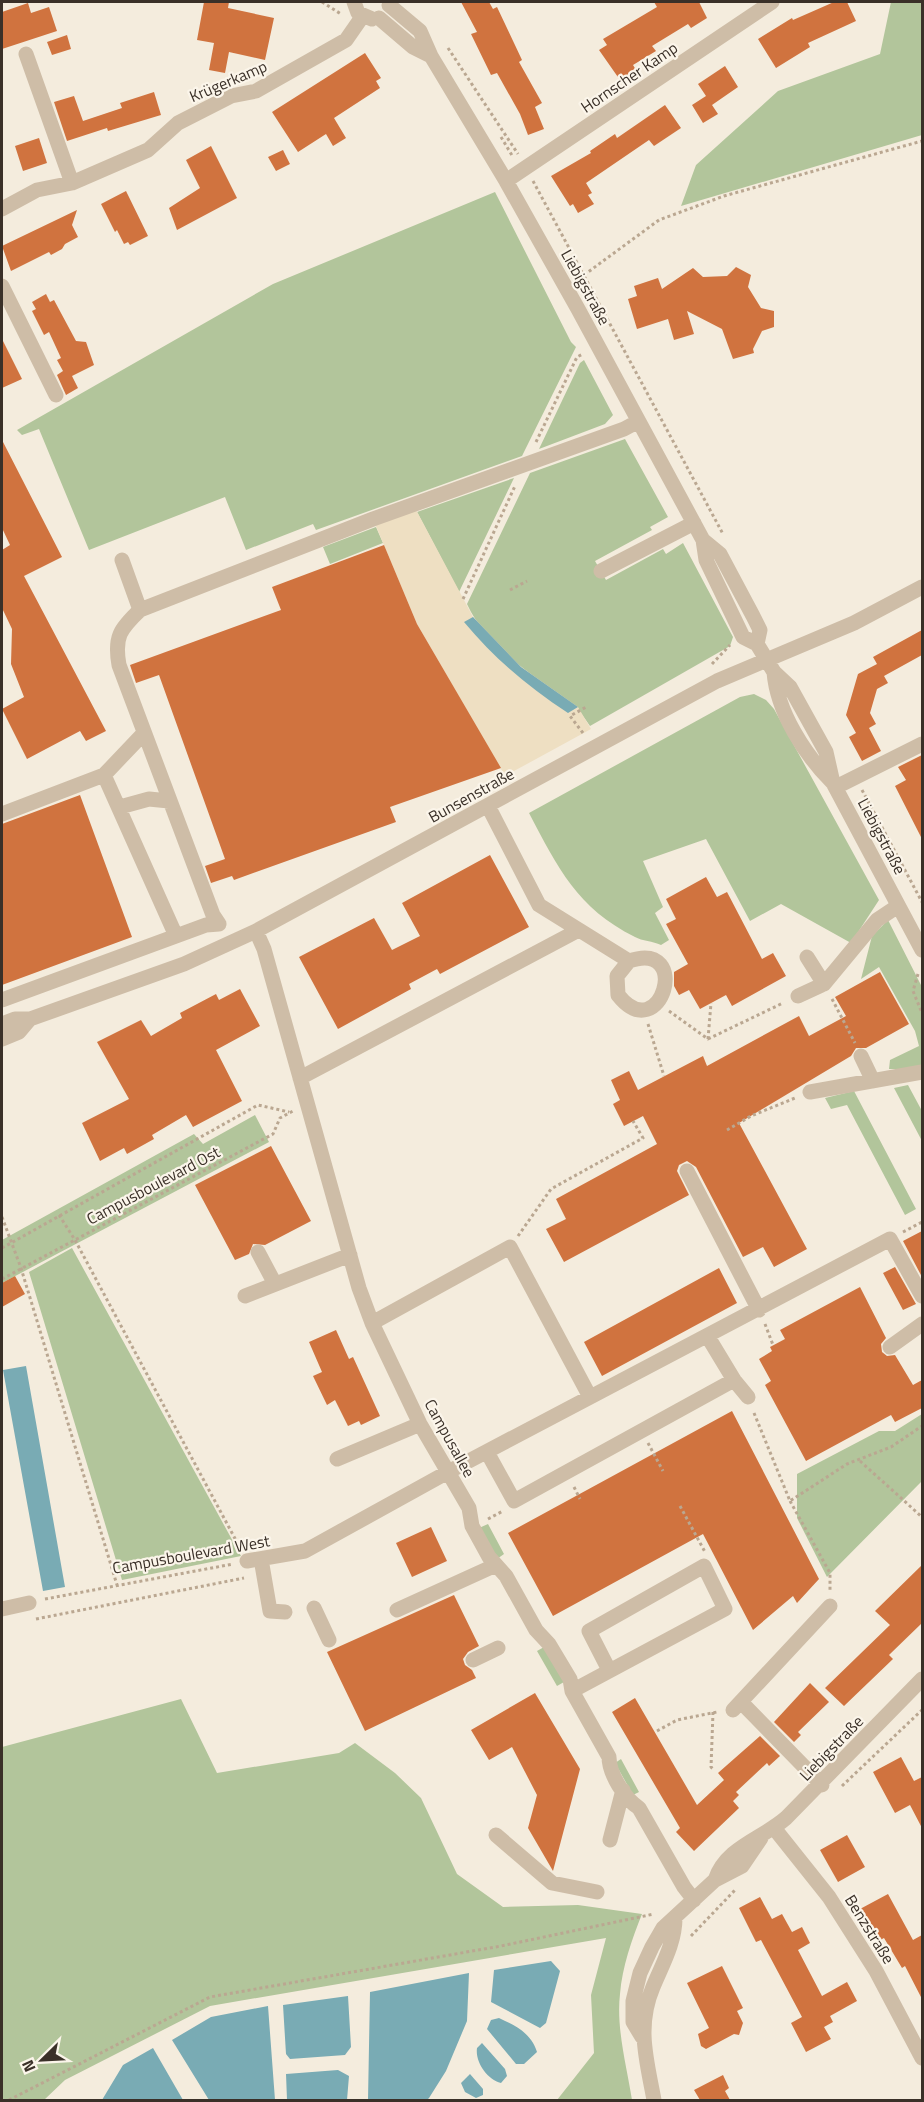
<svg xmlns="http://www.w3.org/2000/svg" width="924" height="2102" font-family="'Titillium Web',sans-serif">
	<rect width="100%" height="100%" fill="#f4ecdd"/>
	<path fill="#b2c59b" d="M891 2H922V135L681 206 696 165 778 91 880 54Z
		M495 192 571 342 576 347 522 456 316 530 313 524 246 550 225 497 89 550 39 429 22 435 17 430 273 284Z
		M584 360 613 415 605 424 539 449 580 363Z
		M625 439 668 517 650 527 652 530 595 561 606 580 663 549 666 554 683 543 733 637 730 646 590 726C574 701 562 697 539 680 512 661 481 635 467 604L530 473Z
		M514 478 459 592 417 512Z
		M376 527 383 543 330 564 323 547Z
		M754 694 766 700 774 709 879 900 851 943 781 904 750 921 706 839 643 861 663 907 655 913 669 940 661 945C653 941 642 941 635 937 577 908 558 868 529 813L740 697Z
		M888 920 922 987V1069H889L890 1060 919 1046 915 1031 879 967 861 979 872 936Z
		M908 1085 922 1111V1141L894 1088Z
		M854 1091 916 1209 905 1215 847 1105 831 1109 825 1098Z
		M255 1115 269 1142 2 1283V1240L194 1134 203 1144Z
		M72 1248 241 1556 122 1580 29 1272Z
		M922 1414V1481L827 1577 797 1518V1474L879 1431H895Z
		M488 1524 504 1554 497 1559 479 1528Z
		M544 1647 564 1682 557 1686 537 1651Z
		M181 1699 217 1773 339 1753 355 1743 395 1773 421 1798 457 1874 503 1907 578 1905 642 1914C632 1939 622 1967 620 1994 616 2029 627 2067 632 2100H557L594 2053 591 1995 606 1938 210 2006 65 2080 44 2100H2V1747Z
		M621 1759 639 1792 633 1795 615 1763Z"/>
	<path fill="#eedfc2" d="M413 504 473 617 521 667 578 707 591 729 505 776 417 624 373 519Z"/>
	<path fill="#79abb4" d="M473 617 521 667 578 707 568 713C528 687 495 659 464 622Z
		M26 1366 65 1587 43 1591 3 1370Z
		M551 1961 560 1971 546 2023 540 2028 491 2002 494 1970Z
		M469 1973 467 2021 446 2071 429 2098 427 2100H368L370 1992Z
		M348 1996 351 2047 345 2055 290 2059 286 2054 283 2005Z
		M268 2006 275 2100H209L172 2040 211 2017Z
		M499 2018C516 2026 531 2033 537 2052L524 2064H516L487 2029 491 2020Z
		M482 2043 505 2069 507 2076 501 2083C487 2079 475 2062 477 2048Z
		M153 2048 183 2100H102L123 2065Z
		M338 2070 349 2076 347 2100H287L286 2074Z
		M470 2074 483 2089V2095L476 2098 465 2092 461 2083Z"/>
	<path fill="#d0733f" d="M204 2H229L228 8 274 18 265 60 229 52 225 73 209 70 214 43 197 40Z
		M461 2H489L493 9 497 7 522 60 519 62 542 103 535 107 544 129 528 135 520 114 497 73 491 75 471 34 477 32Z
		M654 2H699L707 18 691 28 688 24 652 46 656 51 633 65 636 70 620 80 599 50 607 45 603 39 657 7Z
		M834 2H847L856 21 808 43 810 47 776 68 758 39 792 18 793 20Z
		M28 3 31 13 49 7 57 31 2 49V12Z
		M67 35 71 49 52 55 47 42Z
		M365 53 381 78 376 81 380 88 334 118 346 138 333 146 326 134 298 152 272 112Z
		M725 66 738 87 712 105 718 114 703 123 692 105 706 96 698 84Z
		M154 92 161 115 108 131 107 128 67 141 54 102 74 96 83 121 122 108 120 103Z
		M665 105 681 128 654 146 649 140 586 183 592 193 588 195 594 204 578 213 573 204 570 206 551 176 591 153 590 151 615 134 617 138Z
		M39 138 47 163 23 171 15 146Z
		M211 146 237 198 177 230 169 208 200 188 186 160Z
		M283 150 290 164 276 171 268 157Z
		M126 191 148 236 130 245 128 242 124 244 117 230 115 232 101 204Z
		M77 210 72 225 78 237 65 244 62 249 51 255 49 252 11 271 2 246Z
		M736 267 751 275 748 287 761 308 774 311V327L762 331 753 349 754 353 733 359 722 329 687 311 694 334 674 340 668 319 637 329 628 299 637 296 634 286 658 278 662 289 693 268 703 277 727 276Z
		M46 294 50 302 54 300 76 341 86 342 94 365 72 376 78 388 66 395 57 375 63 371 57 360 61 358 49 332 44 335 32 311 36 309 32 302Z
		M2 339 22 379 2 388Z
		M2 440 62 557 24 576 106 731 86 741 80 731 27 759 2 709 24 697 11 664 12 629 2 608V550L10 545 2 528Z
		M384 545 417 624 501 768 390 807 396 822 234 880 232 876 211 883 205 866 225 859 159 675 136 683 130 665 281 610 272 587Z
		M922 630V655L884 676 888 683 877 689 870 713 876 724 869 728 881 751 862 761 849 737 856 733 846 715 858 674 877 664 873 657Z
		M922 755V839L895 786 906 780 898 767Z
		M80 795 132 937 2 985V824Z
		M490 855 529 927 440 974 437 969 409 984 411 989 338 1029 299 957 374 918 392 950 420 936 402 903Z
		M706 877 717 897 727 892 762 959 773 953 786 976 732 1006 726 995 700 1009 689 990 679 995 674 986V972L688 964 666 924 676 919 666 899Z
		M880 972 909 1024 866 1048H856L851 1056 739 1123 807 1249 774 1267 763 1247 743 1257 696 1167 687 1161 679 1165 677 1171 689 1195 564 1262 546 1229 566 1219 556 1199 657 1144 643 1116 624 1126 613 1104 620 1100 611 1080 629 1071 638 1090 703 1056 707 1066 799 1016 809 1036 846 1016 835 997Z
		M240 989 260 1026 216 1050 242 1101 193 1127 186 1115 152 1135 154 1139 127 1154 124 1148 100 1161 82 1123 129 1099 97 1042 141 1020 151 1036 182 1018 180 1013 216 994 219 1000Z
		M271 1146 311 1221 265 1245 253 1244 249 1254 235 1260 195 1185Z
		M922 1231V1277L903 1241Z
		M895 1267 916 1304 903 1310 883 1273Z
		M719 1268 737 1303 602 1376 584 1342Z
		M15 1276 25 1294 2 1307V1283Z
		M860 1287 886 1338 881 1344 882 1352 887 1356 895 1355 913 1385 922 1380V1408L895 1422 891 1415 806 1461 765 1385 771 1381 759 1359 772 1351 770 1347 785 1339 780 1330Z
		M336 1330 349 1359 353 1357 380 1416 361 1425 359 1421 348 1426 335 1400 327 1405 313 1376 322 1372 309 1342Z
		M732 1411 819 1579 797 1603 793 1596 753 1630 703 1534 553 1616 508 1533Z
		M431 1527 447 1561 412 1577 396 1543Z
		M922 1565V1623L889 1655 893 1659 844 1706 825 1688 890 1625 875 1611Z
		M454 1595 479 1646 468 1652 463 1659 465 1665 472 1670 476 1678 365 1731 327 1652Z
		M810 1683 829 1702 798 1732 801 1735 794 1742 774 1722Z
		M535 1693 580 1769 553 1871 528 1828 537 1795 512 1747 489 1760 471 1730Z
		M635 1698 697 1805 724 1780 718 1773 760 1736 780 1756 769 1766 767 1763 736 1792 739 1795 733 1801 739 1808 694 1851 676 1832 680 1828 612 1712Z
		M901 1757 914 1781 922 1777V1828L910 1805 895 1813 873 1772Z
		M847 1835 865 1867 838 1882 820 1850Z
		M888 1894 913 1940 922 1935V1999L905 1966 902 1968 884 1938 878 1941 860 1909Z
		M760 1897 772 1919 782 1914 792 1932 802 1927 810 1943 798 1950 822 1996 847 1982 857 2001 830 2016 833 2022 824 2027 831 2039 806 2052 791 2023 802 2017 761 1940 756 1942 739 1908Z
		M722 1966 743 2008 737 2011 743 2023 739 2035 734 2034 706 2049 701 2046 698 2034 709 2028 687 1983Z
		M723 2075 729 2088 725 2091 730 2100H700L694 2090Z"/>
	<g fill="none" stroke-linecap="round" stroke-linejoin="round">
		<path stroke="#baa791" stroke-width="3" stroke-dasharray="3 3" stroke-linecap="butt" d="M322 2 341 14
			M448 48 518 154
			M501 137 513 157
			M533 181 723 534
			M584 275 659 220 724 196 922 141
			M536 442 577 357 583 354
			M510 590 527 581
			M463 599 515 486
			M712 664 730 645
			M583 733 570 716 588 706
			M862 790 922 902
			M918 974 913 991 922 1013
			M832 999 855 1043
			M669 1011 708 1039 783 1003
			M648 1024 664 1076
			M708 1039 711 1003
			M727 1130 751 1116 795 1098
			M59 1215 75 1240 239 1546
			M2 1217 21 1268 117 1585
			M903 1232 922 1222
			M518 1236 551 1189 643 1138 633 1121
			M2 1248 258 1105 289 1112
			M2 1279 273 1134 280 1118 293 1111
			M765 1324 773 1345
			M754 1413 790 1501 847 1464 891 1447 922 1426
			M648 1443 663 1471
			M860 1461 922 1517
			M574 1487 580 1499
			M790 1501 830 1573V1590
			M680 1506 705 1552
			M488 1519 503 1511
			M45 1599 233 1564
			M36 1619 244 1578
			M713 1712 711 1767 714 1770
			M657 1731 677 1720 717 1712
			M842 1786 922 1710
			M691 1936 736 1889
			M9 2100 210 1997 501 1946 654 1914"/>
		<path stroke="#cebda7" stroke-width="15" d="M354 2 358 13 372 19
			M389 5 420 31 431 56 506 181 578 309 703 540 706 560 743 637 757 644 774 672 790 687 826 752 833 783 922 950
			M379 18 413 47 431 56
			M26 54 72 183
			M506 181 772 2
			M2 209 37 190 72 183 148 150 178 123 231 96 256 91 346 40 362 17
			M2 286 56 395
			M703 540 720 554 753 616 760 630 757 644
			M122 560 140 610
			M601 571 694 523
			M774 672C777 712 805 755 833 783
			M104 775 176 936
			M836 787 922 744
			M488 806 539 905 629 961C693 939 661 1049 618 995L617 976 629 961
			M120 807 149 799 169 801
			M2 814 104 775 144 733
			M219 924 213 915 119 665C114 637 120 629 140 610L373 519 624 429 637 422
			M256 931 264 949 359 1288 372 1323 420 1424 469 1508 472 1526 489 1557 506 1576 536 1630 549 1644 570 1679 572 1691 609 1757C609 1774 625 1799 639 1808L684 1887 694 1900
			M807 957 824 984
			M798 996 824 984 877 920 898 906
			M2 1000 206 925 219 924
			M2 1024 15 1019H30L184 964 256 931 717 681 854 623 922 587
			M2 1039 19 1032 30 1019
			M861 1056 873 1081
			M300 1078 577 931
			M810 1092 922 1072
			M687 1171 759 1310
			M258 1252 275 1284
			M245 1296 350 1255
			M372 1323 510 1247 590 1397
			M708 1337 734 1380 748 1397
			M890 1347 922 1324
			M487 1452 514 1501 734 1380
			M337 1459 420 1424
			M261 1559 270 1611 285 1612
			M247 1561 305 1551 448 1472 890 1239 922 1296
			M314 1608 329 1640
			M2 1609 29 1603
			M397 1610 496 1565
			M473 1660 498 1648
			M572 1691 725 1609 704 1566 589 1631 609 1670
			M742 1703 822 1785
			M733 1710 830 1606
			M774 1828 829 1897 876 1971 922 2058
			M496 1835 552 1883 597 1892
			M610 1840 623 1790
			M715 1880C726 1847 762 1839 786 1818L922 1679
			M642 2037 633 2022V2001L640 1973 652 1947 663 1928 715 1880 742 1866 761 1838
			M654 2100C647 2061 636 2027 653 1987 662 1965 675 1943 675 1918"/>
	</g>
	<g text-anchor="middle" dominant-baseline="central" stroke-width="4.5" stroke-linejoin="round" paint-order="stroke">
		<g font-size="16" fill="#3a3028" stroke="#fbf5ea">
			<text transform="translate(629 77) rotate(-34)">Hornscher Kamp</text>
			<text transform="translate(228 81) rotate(-23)">Krügerkamp</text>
			<text transform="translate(586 287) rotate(61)">Liebigstraße</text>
			<text transform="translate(471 795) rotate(-29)">Bunsenstraße</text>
			<text transform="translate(882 836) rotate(62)">Liebigstraße</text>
			<text transform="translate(153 1185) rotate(-28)">Campusboulevard Ost</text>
			<text transform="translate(450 1438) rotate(61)">Campusallee</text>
			<text transform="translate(191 1554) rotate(-10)">Campusboulevard West</text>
			<text transform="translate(831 1748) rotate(-46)">Liebigstraße</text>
			<text transform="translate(870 1929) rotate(58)">Benzstraße</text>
		</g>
	</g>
	<rect width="924" height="2102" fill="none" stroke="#3a3028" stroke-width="6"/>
	<g transform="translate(42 2060) rotate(246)" stroke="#fbf5ea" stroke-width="4.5" paint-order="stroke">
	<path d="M0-4.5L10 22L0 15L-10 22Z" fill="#3a3028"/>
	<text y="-9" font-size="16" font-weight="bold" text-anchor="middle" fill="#3a3028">N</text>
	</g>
</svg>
